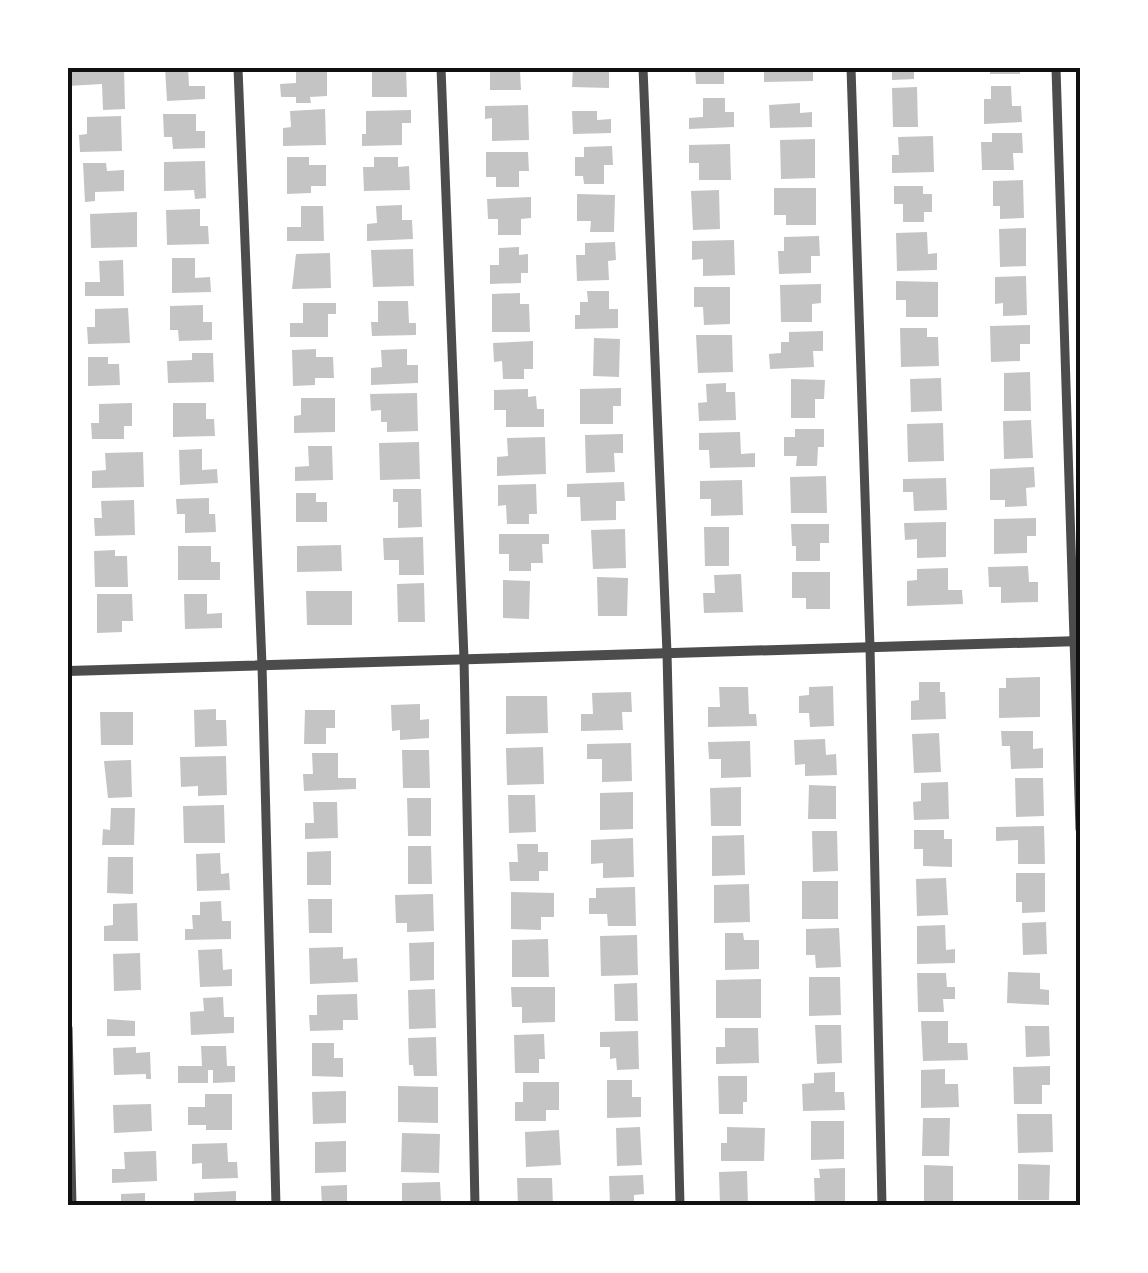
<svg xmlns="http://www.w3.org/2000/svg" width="1148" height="1273" font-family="'DejaVu Sans',sans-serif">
	<rect width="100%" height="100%" fill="#fff"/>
	<path fill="#c4c4c4" d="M68 68H124L125 109 103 110 102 84 68 86Z
		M165 68H188L189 86H205V99L167 101Z
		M296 68H327V96L310 97 311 103H296V97H281L280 84 296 83Z
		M372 68H406L407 97H372Z
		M490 68H526V71H520L521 90H490Z
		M573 68H609V88L572 87Z
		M695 68H724V84H696Z
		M764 68H813V81L764 82Z
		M892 68H914V79L892 80Z
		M990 68H1020V74H990Z
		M991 86H1011L1012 106H1021L1022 122 984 124V99H991Z
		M917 87 918 127H893L892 88Z
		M703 98H725V112H734V127L689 129V118L703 117Z
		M800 103V113L812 112V127L770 128 769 105Z
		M528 105 529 140 492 141V118L485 119V106Z
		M325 109 326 145 283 146V128L291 127 290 111Z
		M411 110V123H402V145L362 146V134H366V111Z
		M572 111H597V120L611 119V133L573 134Z
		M163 114H196V131H205V148L173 149 172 137H164Z
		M121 116 122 151 80 152 79 135 87 134V117Z
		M992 133H1022L1023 153H1013L1014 170H982L981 142H992Z
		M933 136 934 172 892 173V155H899L898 137Z
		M815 139V178L781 179 780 140Z
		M730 144 731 180H699V163H689V145Z
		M612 146 613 165H604V184H584L583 176H575V157H584V147Z
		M486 152H528L529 171H519V187H496V177H486Z
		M287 157H309V165H326V186H311V193L287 194Z
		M374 157H398V167L409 166 410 190 364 191 363 167H374Z
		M205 161 206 198 195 199 194 190 164 191V162Z
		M83 163H106L107 171 124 170V191L95 192V201L85 202Z
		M1023 180 1024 218 1000 219V206H993V181Z
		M894 186H923V194H932V212H924V222H903V204H894Z
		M774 188H816V225H786V215H774Z
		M719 190 720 229 693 230 691 191Z
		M577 194 615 195 614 232H590L591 221H577Z
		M531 197V218L521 219V235H498V219H488L487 199Z
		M402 205V220H412L413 239 367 241V224L377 223 376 206Z
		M301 206H323L324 241H287V227H301Z
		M200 209V226H208L209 244 167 245 166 210Z
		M137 212V247L91 248 90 214Z
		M1026 228V266L1000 267 999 229Z
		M927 232 928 254 937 253V270L897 271 896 233Z
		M819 236 820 256H811V273L779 274 778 251H784V237Z
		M734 240 735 275 703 276V259L692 260V241Z
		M615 242 616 260 608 261 609 280 577 281 576 255H585V243Z
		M519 247V255L528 254V273H521V283L490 284V265H499V248Z
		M413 249 414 286 373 287 371 250Z
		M330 253 331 288 292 289 296 254Z
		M172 258H195V278L210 277 211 292 172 293Z
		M123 260 124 296H85V282H100L99 261Z
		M1026 276 1027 315 1003 316V303L995 304V277Z
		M896 281 938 282V317H906V300H896Z
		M821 284V303L812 304V322H781L780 285Z
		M694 287H730V324L704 325 703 307H694Z
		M587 291H609V309H618V328L575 329V315H580V302H588Z
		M520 293V304H529L530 332H492V294Z
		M378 301H408L409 323H416V335L372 336 371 322H378Z
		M303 303H336V314H328V337H290V323H303Z
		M203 305V322H212V340L179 341 178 330H170V306Z
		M128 308 130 343 88 344 87 327H95V309Z
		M1030 325V344H1020V361L991 362 990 326Z
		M900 328H927V337H938L939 366 901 367Z
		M823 331V351H813L814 367 770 369 769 354 781 353V342H789V332Z
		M696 335H732L733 372 698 373Z
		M594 338 620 339 619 377 593 376Z
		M533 341V369H524V379H503L502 361 494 362 493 343Z
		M316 349V357H333L334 378H315V385L293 386 292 350Z
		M407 349V365H418V383L371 385V368L382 367 381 350Z
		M192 353H213L214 382 168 383 167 361 192 360Z
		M88 357H108V364H119L120 385 88 386Z
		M1030 372 1031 411H1004V373Z
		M941 378 942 411 911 412 910 379Z
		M791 379 825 380 824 399H815V418H791Z
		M726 383V392H735L736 420 699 421 698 403 707 402 706 384Z
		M621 388V406H613V424H580V389Z
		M528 389V397L536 396 537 409H544V427H506V410H494V390Z
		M417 393 418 431 387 432V422H381V410L371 411 370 394Z
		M301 398H335V432L294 433V416L301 415Z
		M132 403V426H124V439H92L91 423H99V404Z
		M173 403H206V419H214L215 436 173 437Z
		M1031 420 1033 458 1004 459 1003 421Z
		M943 423 944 461 908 462 907 424Z
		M795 429H824V447H818L817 466H796L797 456H784V437H795Z
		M740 432 741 454 755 453V467L710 468 709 450H699V433Z
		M623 434V453H614L615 472 586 473 585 435Z
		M545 437 546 474 497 476V457L508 456 507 438Z
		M419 442 420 479 380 480 379 443Z
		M308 446H332L333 480 295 481V467L309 466Z
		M202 449V470L217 469 218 483 180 485 179 450Z
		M143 452 144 487 92 488V471L106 470 105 453Z
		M1034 467 1035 487 1026 488 1027 506 1005 507V500H990V469Z
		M826 476 827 513H791L790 477Z
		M946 478 947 510 914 511 913 492H903V479Z
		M742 480 743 515 711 516V499H700V481Z
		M624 482 625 501H616V520L581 521 580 497H567V484Z
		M536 484 537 514H529V524H507L506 505 498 506V485Z
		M393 489H421L422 527 398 528V502H393Z
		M296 493H316V502H327V522H296Z
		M209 498V514H215L216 532 185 533V514H177L176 499Z
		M134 500 135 535 95 536 94 518H102L101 501Z
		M1036 518V536H1027V553L994 554V519Z
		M946 522V557L917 558V539L905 540 904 523Z
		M791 524H829V543H820V561H796V546H792Z
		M704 527H729V566H705Z
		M625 529 626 568 593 569 591 530Z
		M499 534H549V544H542L543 563H531V571H509V554H499Z
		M423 537 424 575H399V560H384L383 538Z
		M341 545 342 571 297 572V546Z
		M178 546H211V562H220V580H178Z
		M115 550V556H127L128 587H95L94 551Z
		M1028 566 1029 582H1038V602L1001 603V587H989L988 567Z
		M948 568V590H962L963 604 907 606V581L917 580V569Z
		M792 572H830V609H806V598H792Z
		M741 574 743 612 704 613 703 593H715L714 575Z
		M597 577 628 578 627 616H598Z
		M503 580 530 581 529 619 503 618Z
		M424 583 425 622H398L397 584Z
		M306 591H352V625H307Z
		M97 594H132L133 621H122V632L97 633Z
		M184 594H207V614L222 613V628L185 629Z
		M1040 677V717L999 718V688H1006V678Z
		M919 682H940V692H945L946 719 911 720V701L919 700Z
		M833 686 834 726 810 727 809 713H799V696L809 695V687Z
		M719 687H748L749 714H756L757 726 708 727V707H720Z
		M631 692 632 712H622L623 730 581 731V714H593L592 693Z
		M506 696H547L548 733 506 734Z
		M420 704V720L429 719V738L400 740V730L392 731 391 705Z
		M216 709V720H226L227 746 195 747 194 710Z
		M305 710H335V728H326V744H304Z
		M100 712H133V745H101Z
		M1001 731H1033V749L1043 748V768L1011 769 1010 746H1002Z
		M939 733 941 772 914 773 912 734Z
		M825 739 826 755 836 754 837 775 805 776V764L795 765 794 740Z
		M750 741 751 777 721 778V759H709L708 742Z
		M631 743 632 781 602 782V759H587V744Z
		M543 747 544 784 507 785 506 748Z
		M402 750H429L430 788H403Z
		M312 753H338V778H356V789L304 791 303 774H313Z
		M226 756 227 795 198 796V786L181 787 180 757Z
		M131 760 132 797 108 798 104 761Z
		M1015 778H1043L1044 816 1016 817Z
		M948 782 949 819 914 820 913 802 921 801V783Z
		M809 785 836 786V819H808Z
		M741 787V826H711L710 788Z
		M633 792V829L600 830V793Z
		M508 795H535L536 832 509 833Z
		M407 798H431V836H408Z
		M313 802H337L338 838 305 839V823H314Z
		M224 805 225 843H184L183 806Z
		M111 808H135L134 845H102L103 829 110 830Z
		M1044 826 1045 864H1018V840L996 841V827Z
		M914 830H944V839H952V867L923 866V849H914Z
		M812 831H837L838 871 813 872Z
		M744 835 745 875 712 876V836Z
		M633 838 634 877 603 878V863L591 864V840Z
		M517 844H538V852H548V871H539V881H510L509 862H518Z
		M408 846H431L432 884H408Z
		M331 851V885H307V852Z
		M220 853 221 874 229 873 230 890 197 891 196 854Z
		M108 857H133V894L107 893Z
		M1016 873H1045V912L1022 913V902H1016Z
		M946 878 948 915 917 916 916 879Z
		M802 881H838V919H802Z
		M749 884 750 922 714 923V885Z
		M635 887 636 926H608L607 914H589V898H596V888Z
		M511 892 554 893V917H541V930L511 929Z
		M433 894 434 931 407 932V923H396L395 895Z
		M308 899H332V933H309Z
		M221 901 222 921H231V939L185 940V929H193L192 915H200V902Z
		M137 903 138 941H104V926L113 925V904Z
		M1046 922 1047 954 1023 955 1022 923Z
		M945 925 946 950 955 949V963L917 964V926Z
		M839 928 841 967 816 968 815 955H806V929Z
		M725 933H743L744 940H759V969L725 970Z
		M637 935 638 975 601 976 600 936Z
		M548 939 549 977H512V940Z
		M434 942V980L410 981 409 943Z
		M343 947V959L357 958 358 982 310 984 309 948Z
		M222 949 223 970 232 969V986L200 987 198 950Z
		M140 953 141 990 114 991 113 954Z
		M1008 972 1040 973V989L1049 990V1005L1007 1003Z
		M917 973H946L947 987H955V999H943L944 1012H918Z
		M809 977H840L841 1015 809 1016Z
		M761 979V1018H716V980Z
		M637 983 638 1021H615L614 984Z
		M511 987H555V1022L522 1023V1007H512Z
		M435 989 436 1028 409 1029 408 990Z
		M357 994 358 1020H343V1030L310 1031 309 1015H317V995Z
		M223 997 224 1017H234V1033L191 1035 190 1012 204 1011 203 998Z
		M107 1019 135 1021V1036H107Z
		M921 1021H948V1043H967L968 1060 923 1061Z
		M815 1025H841L842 1063 817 1064Z
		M1025 1026H1049L1050 1056 1026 1057Z
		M725 1028H758L759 1063 716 1064V1047H725Z
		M638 1031 639 1069 617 1070 616 1058 610 1059V1047H600V1032Z
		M544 1034 545 1059H539V1073H515L514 1035Z
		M436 1037 437 1076H414L413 1065H409L408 1038Z
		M312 1043H334V1058H343V1077L312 1076Z
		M201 1046H226L227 1066H235V1082L213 1083V1070H208V1083H178V1066H202Z
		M136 1047V1053L150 1052 151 1079H146V1074L114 1075 113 1048Z
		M1050 1066V1085H1042V1104H1014L1013 1067Z
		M945 1069V1084H958L959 1107 921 1108V1070Z
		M835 1072V1092H844L845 1110 803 1111 802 1084 814 1083V1073Z
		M718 1076H747V1102H743V1114H719Z
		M607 1080H632V1097H641V1117L607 1118Z
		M523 1082H559V1110H546V1121H515V1102H523Z
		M398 1086 438 1087V1123L398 1122Z
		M346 1091V1123L313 1124 312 1092Z
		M205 1094H232V1130H206V1125H188V1107H205Z
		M151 1104 152 1131 114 1133 113 1105Z
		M1017 1114H1052L1053 1152 1018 1153Z
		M923 1118H950L949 1156H922Z
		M811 1121H844V1159L811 1160Z
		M640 1127 642 1165 617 1166 616 1128Z
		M727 1127 765 1128 764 1161H721V1143H727Z
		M559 1130 561 1165 526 1167 525 1132Z
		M402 1133 440 1134 439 1173 401 1172Z
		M346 1141V1172L315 1173V1142Z
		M227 1143 228 1162H237L238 1178 202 1179V1163L192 1164V1144Z
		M156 1151 157 1181 112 1183V1169H125L124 1152Z
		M1018 1164 1050 1165 1049 1200H1018Z
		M924 1165 953 1166V1203H924Z
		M845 1168V1206H815L814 1178H820L819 1169Z
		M747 1171 748 1206H720L719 1172Z
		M643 1175 644 1194 634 1195V1206H610L609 1176Z
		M517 1178H552L553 1206H518Z
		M440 1182 441 1201H432V1206H402V1183Z
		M347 1185V1206H322L321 1186Z
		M236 1191V1206H194V1193Z
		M145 1193V1206H121V1194Z"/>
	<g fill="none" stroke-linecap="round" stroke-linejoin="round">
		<path stroke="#4c4c4c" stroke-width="9" d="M238 68 262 665 276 1206
			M441 68 464 659 475 1206
			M643 68 667 653 680 1206
			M851 68 870 647 882 1206
			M1056 68 1080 829
			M68 1028 72 1206"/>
		<path stroke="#4c4c4c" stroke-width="10" d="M68 671 1080 641"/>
	</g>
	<rect width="1148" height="1273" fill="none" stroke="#ffffff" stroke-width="140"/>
	<rect x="70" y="70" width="1008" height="1133" fill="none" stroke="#111" stroke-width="4"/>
</svg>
